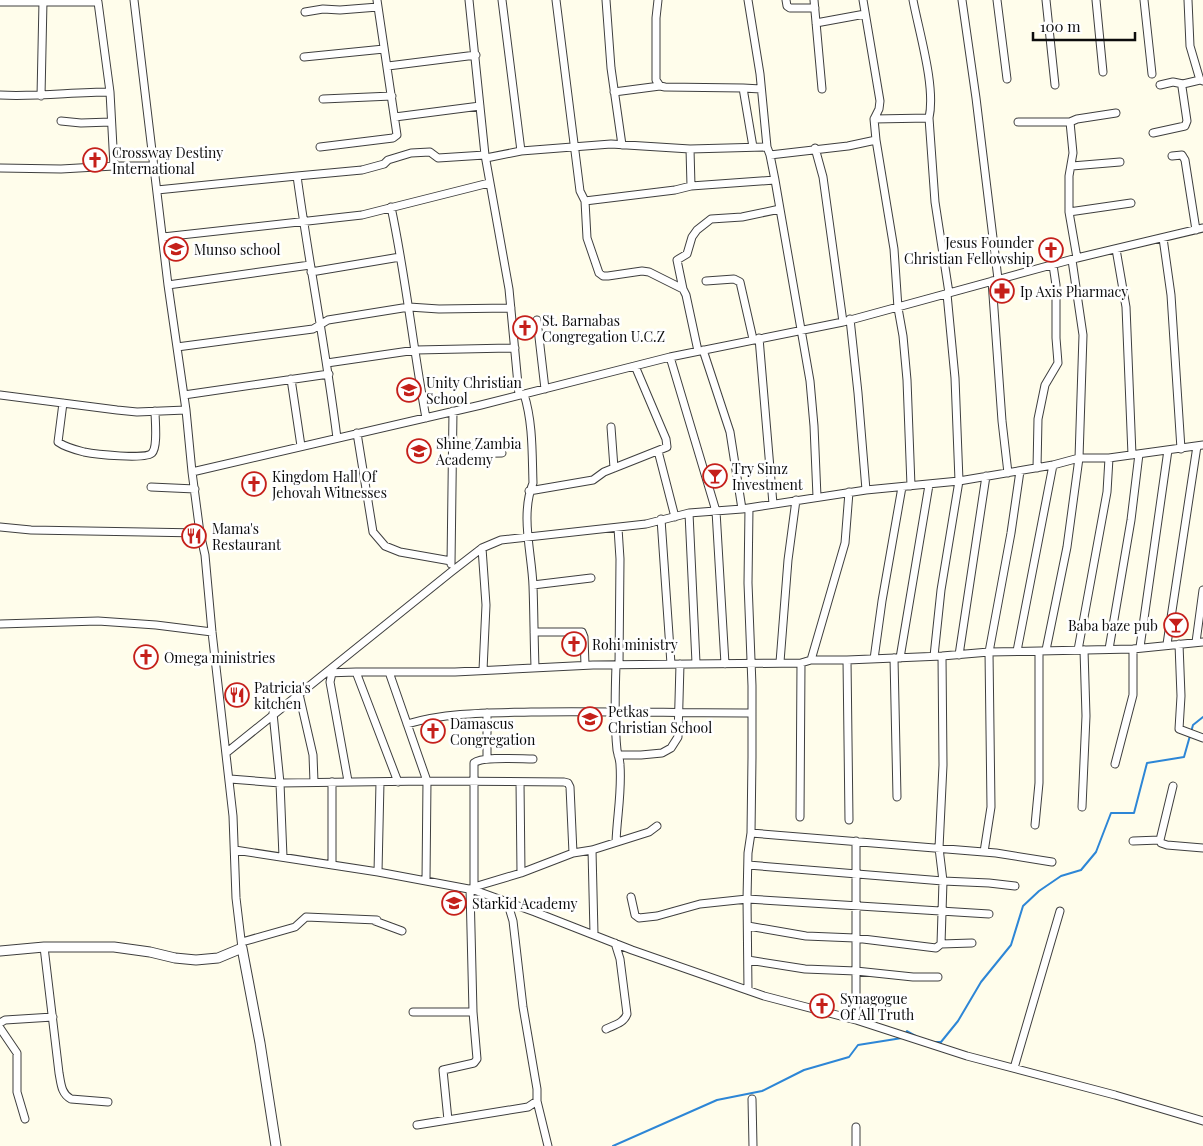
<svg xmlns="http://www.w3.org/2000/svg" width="1203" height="1146" font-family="'Playfair Display',serif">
	<rect width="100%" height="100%" fill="#fffdeb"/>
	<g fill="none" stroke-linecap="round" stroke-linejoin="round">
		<path stroke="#2d86d6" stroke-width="2" d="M934 1042H941L958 1021 981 982 1011 945 1023 906 1039 891 1061 876 1081 870 1096 852 1111 813H1134L1147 763 1184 757 1193 725 1203 717
			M613 1146 717 1100 762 1091 804 1070 849 1057 858 1045 902 1038 907 1031 916 1036"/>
		<g stroke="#3f3f3f" stroke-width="9">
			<path id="minor" d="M134 0 168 285 186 410 192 472 200 533 205 555 212 632 233 816 236 898 242 948
				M469 0 485 155 509 289 519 395
				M502 0 521 151
				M556 0 580 191 585 201
				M606 0 611 68 622 145
				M658 0 656 18V80L660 86 665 87 743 88 753 147
				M786 0 787 6 790 8H815
				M814 0 822 89
				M863 0 880 101 879 109 874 119 876 140
				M913 0C919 32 936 87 929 118L935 202 949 293
				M962 0 976 98 998 279
				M997 0 1007 79
				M1046 0 1055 85
				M1096 0 1103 72
				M1144 0 1152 74
				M1188 0 1190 46 1200 80
				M0 2H98L110 92 114 166
				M305 12 323 9 340 10 378 7
				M816 23 865 14
				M304 57 384 49
				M388 66 476 55
				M1160 85 1173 82 1183 84
				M743 88 761 89
				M614 92 660 86
				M0 95C37 97 73 92 110 92
				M41 96 43 1
				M323 99 392 96
				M395 117 480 106
				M874 119 929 118
				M61 121 81 123 111 122
				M1018 122H1070
				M1153 133 1185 126 1187 121 1182 87 1183 84 1200 80 1203 81
				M320 147 393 138 397 135 377 0
				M815 148 823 177 843 322
				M690 149 691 186
				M770 155 848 146 876 140 894 249 898 308 903 336 907 380 911 486
				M1172 156 1182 155 1185 160 1196 230
				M486 158 521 151 611 144 690 149 767 147
				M1072 166 1120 162
				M0 168 61 169 114 166H153
				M297 176 362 170 384 164 388 160 411 153 430 152 438 158 485 155
				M157 190 297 176C309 264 326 350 337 438
				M391 207C406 277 413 348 426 418
				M780 209 810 381 814 426 817 497
				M1069 212 1131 203
				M163 237 362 215 489 183
				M1163 238 1171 295 1181 449
				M1116 249 1126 307 1132 455
				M1077 258 1069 212V176L1073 153 1070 122 1077 119 1116 113
				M311 272 400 257
				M706 281 734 279 740 282 753 339
				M992 281 1002 421 1008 473
				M168 285 310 265
				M683 289 677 260 687 254 692 237 697 230 711 219 742 217 780 209 775 180
				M850 319 858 393 866 490
				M537 320 545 389
				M759 338 773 504
				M177 347 313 329 328 320 409 307 439 309 511 308
				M703 350 730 432 742 509
				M698 351 686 295 683 289 649 272 642 271 608 276H603L599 273 587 238 585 201 675 190 691 186 775 180 770 155 767 147 760 74 748 0
				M670 357 716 511 725 664
				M327 363 416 350 515 348
				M291 379 301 446
				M524 394C533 423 532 453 533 483 520 515 532 554 533 586 534 613 534 640 535 667
				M0 395 117 410 137 412 186 410
				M184 395 329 374
				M63 403 58 442C65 447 76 450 84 452 94 454 147 460 152 453 158 447 155 420 155 411
				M611 427 614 468
				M357 433 373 532 385 546 400 552 451 561
				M658 451 675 517
				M454 454 502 453
				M1037 468 1038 419 1045 385 1058 363 1056 338V285L1053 265
				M192 472 481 405 670 357 843 322 1077 258 1203 228
				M151 487 195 489
				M529 491 593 480 604 472 667 447 666 439 635 366
				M689 513 696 663
				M661 519 671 664
				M0 527 31 530 200 533
				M618 528 620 559 619 665
				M482 548 486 605 483 670
				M451 564 453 411
				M533 585 591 578
				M0 624 98 621 156 625 212 632
				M534 632H582L584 637 585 665
				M1196 642 1203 590
				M1167 644 1197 446
				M1179 644 1181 696 1179 729 1203 738
				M1140 647 1168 450
				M1109 649 1131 520 1139 454
				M1046 650 1067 547 1079 458 1083 335 1072 260
				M1078 650 1107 492 1109 458
				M1017 651 1053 465
				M959 655 986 476
				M934 656 941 590 959 481 955 378 947 294
				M894 658 897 797
				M900 658 929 485
				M874 659 882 601 902 487
				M811 660 845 543 849 492
				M847 660 849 820
				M780 662 788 560 796 500
				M356 672 398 782
				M389 672 427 781 426 880
				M326 673 356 672H455L593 665 801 663 811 660H847L942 656 989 652 1133 649 1203 642
				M332 673 330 682 348 781
				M299 694 313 755 314 782
				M273 713 280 783 283 857
				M487 713V759
				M407 724C448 712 489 713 531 712 605 711 678 713 752 713
				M226 753 451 572 482 548 501 540 646 524 689 513 742 509 866 490 959 481 1053 465 1079 458H1109L1203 445
				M618 755H641L662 753 671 748 678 737 680 664
				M1115 764 1133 695V649
				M230 779 280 783 427 781 564 782 568 783 570 787 573 853
				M520 782 521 873
				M1173 786 1160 840 1161 843 1167 845 1203 848
				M1082 807 1086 716 1084 650
				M800 817 801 663
				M1035 825 1039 783V652
				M751 833 996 853 1052 862
				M856 841V1020
				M1133 841 1160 840
				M616 842C617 816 622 791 620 765 620 760 618 755 617 750 614 722 615 693 616 665
				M235 850 378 872 474 890 535 912 632 950 764 996 856 1020 967 1056 1115 1095 1203 1121
				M592 850 594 934
				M984 852 991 807 989 652 1011 533 1020 471
				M332 865V782
				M748 865 943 881 989 883 1015 886
				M378 872 380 782
				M474 887 521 873 573 853 592 850 649 832 657 826
				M474 890V763C482 756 520 759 533 759
				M631 897 635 915 639 918 657 916 700 904 747 899 989 914
				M375 921 402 931
				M748 926 806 936 855 938 936 948 941 944 943 881 939 848 943 765 942 656
				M242 942 295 927 306 917 377 920
				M941 944 972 943
				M44 947 59 1073C61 1083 61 1094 71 1099L108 1102
				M748 960 805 969 856 971 913 977H938
				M748 990 747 899 748 853 751 833 752 757V686L748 583 749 508
				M413 1012H473
				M0 1023 5 1020 53 1017
				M0 1028 17 1053V1092L25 1119
				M606 1029C614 1025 624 1023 627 1014L620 959 615 943
				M1014 1068 1060 911
				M752 1099 753 1146
				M537 1101 548 1146
				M448 1120 443 1070 474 1063 477 1059 473 1012 470 889
				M417 1125 528 1107 537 1101V1089L523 1007 513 921 507 901
				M856 1146V1127"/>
		</g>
		<g stroke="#3f3f3f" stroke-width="11">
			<path id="tertiary" d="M0 951 44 947H114L150 952 175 958 196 960 218 958 242 948 260 1043 276 1146"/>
		</g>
		<use href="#minor" stroke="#fff" stroke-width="7"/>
		<use href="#tertiary" stroke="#fff" stroke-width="9"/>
	</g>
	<defs>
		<g id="church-ring" transform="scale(1.25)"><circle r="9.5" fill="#fff" stroke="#c5201b" stroke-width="1.5"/><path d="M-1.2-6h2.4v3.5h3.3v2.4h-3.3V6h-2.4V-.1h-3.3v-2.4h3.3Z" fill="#c5201b"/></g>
		<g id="school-ring" transform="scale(1.25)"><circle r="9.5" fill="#fff" stroke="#c5201b" stroke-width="1.5"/><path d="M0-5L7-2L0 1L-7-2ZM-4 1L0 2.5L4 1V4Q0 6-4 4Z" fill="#c5201b"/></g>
		<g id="pharmacy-ring" transform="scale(1.25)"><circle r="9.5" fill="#fff" stroke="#c5201b" stroke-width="1.5"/><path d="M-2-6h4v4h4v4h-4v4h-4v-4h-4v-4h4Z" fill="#c5201b"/></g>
		<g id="bar-ring" transform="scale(1.25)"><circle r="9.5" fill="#fff" stroke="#c5201b" stroke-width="1.5"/><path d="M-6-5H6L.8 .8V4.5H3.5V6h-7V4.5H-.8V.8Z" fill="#c5201b"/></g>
		<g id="restaurant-ring" transform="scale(1.25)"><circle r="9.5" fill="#fff" stroke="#c5201b" stroke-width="1.5"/><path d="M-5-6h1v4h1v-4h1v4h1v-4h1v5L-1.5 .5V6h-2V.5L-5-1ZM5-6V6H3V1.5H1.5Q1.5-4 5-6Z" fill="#c5201b"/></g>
	</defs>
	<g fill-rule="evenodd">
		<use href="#church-ring" x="95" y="160"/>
		<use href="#school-ring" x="176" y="249"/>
		<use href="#church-ring" x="1051" y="250"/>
		<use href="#pharmacy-ring" x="1002" y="291"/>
		<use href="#church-ring" x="525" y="328"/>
		<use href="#school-ring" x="409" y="390"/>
		<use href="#school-ring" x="419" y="451"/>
		<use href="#bar-ring" x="715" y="476"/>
		<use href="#church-ring" x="254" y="484"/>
		<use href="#restaurant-ring" x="194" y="536"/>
		<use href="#bar-ring" x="1176" y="625"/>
		<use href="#church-ring" x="574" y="644"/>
		<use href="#church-ring" x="146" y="657"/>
		<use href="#restaurant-ring" x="237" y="695"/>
		<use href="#school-ring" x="590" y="719"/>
		<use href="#church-ring" x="433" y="731"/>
		<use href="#school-ring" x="454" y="903"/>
		<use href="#church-ring" x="822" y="1006"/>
	</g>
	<g text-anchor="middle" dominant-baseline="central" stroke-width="5" stroke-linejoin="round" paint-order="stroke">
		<g font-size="14" fill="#0c0c0c" stroke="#fff" text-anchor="start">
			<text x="112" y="152">Crossway Destiny<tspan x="112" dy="16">International</tspan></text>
			<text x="1034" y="242" text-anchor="end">Jesus Founder<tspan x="1034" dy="16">Christian Fellowship</tspan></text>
			<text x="194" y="249">Munso school</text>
			<text x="1020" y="291">Ip Axis Pharmacy</text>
			<text x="542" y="320">St. Barnabas<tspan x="542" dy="16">Congregation U.C.Z</tspan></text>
			<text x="426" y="382">Unity Christian<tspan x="426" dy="16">School</tspan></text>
			<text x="436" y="443">Shine Zambia<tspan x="436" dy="16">Academy</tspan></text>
			<text x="732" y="468">Try Simz<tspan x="732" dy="16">Investment</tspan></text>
			<text x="272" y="476">Kingdom Hall Of<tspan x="272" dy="16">Jehovah Witnesses</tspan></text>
			<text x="212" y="528">Mama's<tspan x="212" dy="16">Restaurant</tspan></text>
			<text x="1158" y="625" text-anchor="end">Baba baze pub</text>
			<text x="592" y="644">Rohi ministry</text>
			<text x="164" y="657">Omega ministries</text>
			<text x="254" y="687">Patricia's<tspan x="254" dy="16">kitchen</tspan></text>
			<text x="608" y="711">Petkas<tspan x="608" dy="16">Christian School</tspan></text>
			<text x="450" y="723">Damascus<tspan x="450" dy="16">Congregation</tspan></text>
			<text x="472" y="903">Starkid Academy</text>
			<text x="840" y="998">Synagogue<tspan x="840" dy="16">Of All Truth</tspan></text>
		</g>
	</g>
	<path d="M1033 32v8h102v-8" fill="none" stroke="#0c0c0c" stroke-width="2.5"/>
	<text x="1040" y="32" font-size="15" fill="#0c0c0c" stroke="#ffffff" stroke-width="4" paint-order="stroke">100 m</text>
</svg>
